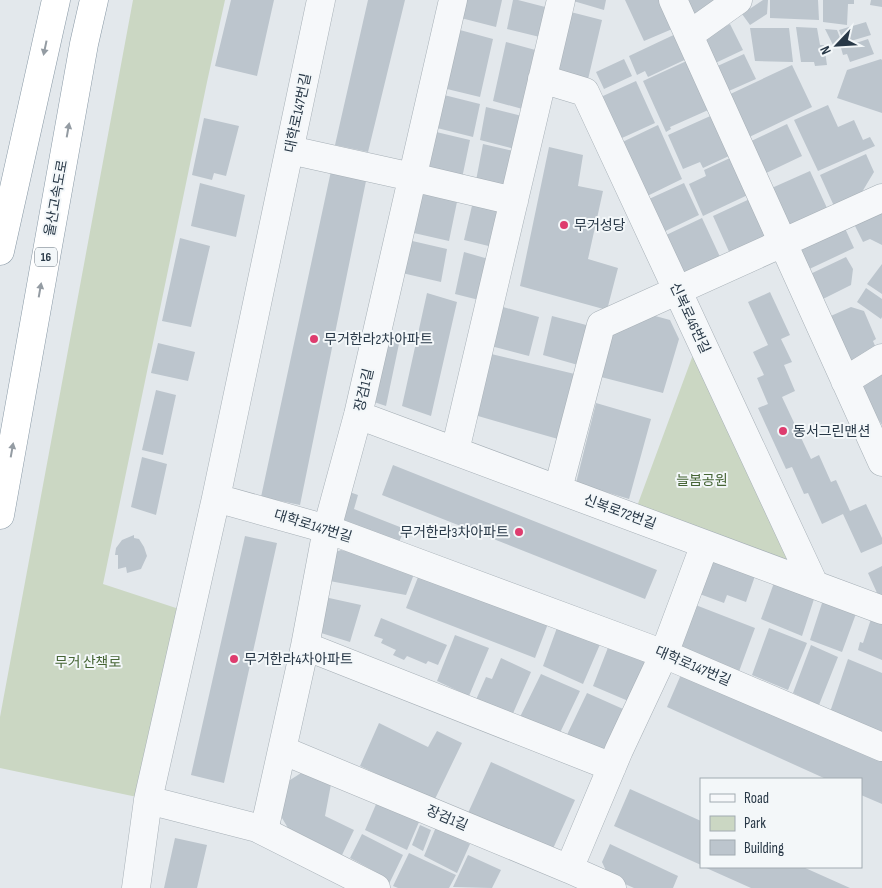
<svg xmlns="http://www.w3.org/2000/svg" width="882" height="888" font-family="'Sofia Sans Condensed','Noto Sans KR',sans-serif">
	<rect width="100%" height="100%" fill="#e3e8ec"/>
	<path fill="#cbd7c3" d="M133 0H225L207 82 103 584 179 609 137 797 0 768V717Z
		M697 344 799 572 636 509Z"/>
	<path fill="#bcc5cd" d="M231 0H274L257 76 215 66Z
		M368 0H405L368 152 335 145Z
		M460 0H502L496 27 457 17Z
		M513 0H518L553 9 548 39 507 29Z
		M570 0H606L604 10Z
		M625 0H673L684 24 644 41Z
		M682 0H714L718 6 690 17Z
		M763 0H768L767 14 750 25 742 14Z
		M770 0H818L819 20 770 18Z
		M823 0H854V4H848L847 25 823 22Z
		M871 0H882V7L870 5Z
		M559 9 602 20 585 92 542 79Z
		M866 22 871 35 844 43 839 30Z
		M730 24 743 50 709 66 702 50 707 36Z
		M796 27 817 28 820 45H824L827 65 815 66 814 62H801Z
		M750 28H789L793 62 755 61Z
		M825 29 837 30 842 43 834 47Z
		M460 30 493 39 480 97 447 89Z
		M682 31 693 56 648 77 645 71 637 75 629 56Z
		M868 39 874 54 850 62 847 54 843 55 841 48Z
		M506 42 539 51 526 110 493 101Z
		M744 54 756 79 722 94 711 69Z
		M693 58 715 107 670 127 671 129 666 132 643 81Z
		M624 59 632 76 604 89 596 72Z
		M881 59 882 60V113L837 98 847 70Z
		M792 65 812 107 743 140 724 97Z
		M636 81 655 123 611 143 592 101Z
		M440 94 480 104 473 137 433 127Z
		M828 105 838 127 854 120 863 140 870 137 875 146 818 171 794 120Z
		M486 107 526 117 519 150 480 140Z
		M717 113 729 156 703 168 700 162 683 169 668 135Z
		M204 118 239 126 226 176 214 173 212 180 192 175Z
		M787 124 802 156 760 176 745 144Z
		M658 125 682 179 637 201 612 147Z
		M432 131 470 140 461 183 431 175 426 163Z
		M483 144 518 152 511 189 474 191Z
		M549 147 583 155 578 186 603 191 588 259 618 268 607 310 520 286Z
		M866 154 874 172 862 192 834 206 820 175Z
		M730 158 752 193 703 216 689 184 706 176 704 170Z
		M331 171 366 181 300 505 261 497Z
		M810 171 827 208 792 225 778 218 765 191Z
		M200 183 245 195 236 237 191 226Z
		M684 183 699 215 653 237 638 204Z
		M426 190 458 197 449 241 405 231 413 195Z
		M474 197 504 205 501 249 464 240Z
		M754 197 768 228 766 240 731 256 713 216Z
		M882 208V245L870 239 863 242 853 222Z
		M702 218 721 259 683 276 664 236Z
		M843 224 854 248 803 272 796 256 801 244Z
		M180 238 210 246 191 327 162 321Z
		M408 240 447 249 441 282 402 273Z
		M464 252 492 260 483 301 455 294Z
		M846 257 853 269 851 285 817 302 806 276Z
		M882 264V294L867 284Z
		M866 288 882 299V317L881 319 857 302Z
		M770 292 790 335 781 339 792 362 784 365 795 391 782 397 811 459 819 455 831 482 836 480 850 511 866 504 882 538V544L861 553 843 514 822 524 808 493 804 494 792 467 786 469 758 408 768 404 757 378 764 375 753 352 768 345 748 302Z
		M427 293 457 302 431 416 402 406Z
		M496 305 539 317 529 356 487 345Z
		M851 307 864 311 876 339 873 341 879 355 848 369 824 319Z
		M648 314 670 320 679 339 663 393 601 377 612 330Z
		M552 316 594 327 585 367 543 355Z
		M380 334 400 339 386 406 371 401Z
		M158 343 195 352 188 381 151 373Z
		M487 353 583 376 565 441 471 414Z
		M882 368V425L856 384Z
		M156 390 176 395 163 455 142 450Z
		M596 403 651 419 629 499 576 483Z
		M142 457 167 464 156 515 131 507Z
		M393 465 657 570 645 599 382 495Z
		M344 490 358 495 354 509 405 529 398 544 336 520Z
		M134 535V538L139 539 144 547 147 556 141 569 127 573 126 567 118 569V555H115L116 548 122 540Z
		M245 536 277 543 224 783 191 775Z
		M341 550 398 562 414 574 406 595 324 580 328 555Z
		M717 558 756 573 746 602 727 595 724 603 697 593 708 562Z
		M882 566V604L868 573Z
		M420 572 549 621 535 658 406 608Z
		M775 580 815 596 802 636 761 619Z
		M320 596 361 605 350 642 321 633Z
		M823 600 857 611 842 652 810 640Z
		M693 604 755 628 737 677 682 653 678 644Z
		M872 616 882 620V660L858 650 860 642 863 643Z
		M381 618 447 645 438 665 428 661 426 664 407 656 404 660 393 655 396 650 381 643 383 639 374 636Z
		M558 625 601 642 583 684 543 666Z
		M769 628 807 643 788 690 752 675Z
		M455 635 489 648 469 696 437 681Z
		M609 645 645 659 648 671 633 703 593 686Z
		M811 645 838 657 819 705 793 693Z
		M501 658 531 672 511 718 475 702 486 677 492 679Z
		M848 659 882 673V734L830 712Z
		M683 670 882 759V804L861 795V779H826L667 707Z
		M541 674 580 691 557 739 518 721Z
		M587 693 630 712 612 749 592 755 564 741Z
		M379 723 428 747 437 731 462 743 434 801 360 766Z
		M491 762 575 800 551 853 468 813Z
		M301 773 332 779 325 816 354 830 342 855 288 828 282 818V809L287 782Z
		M630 789 701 821V865L614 826Z
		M377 802 419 822 407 850 365 830Z
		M420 825 431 830 423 851 412 845Z
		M436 827 470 844 457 873 424 856Z
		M362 834 403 855 389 884 374 877 376 872 350 858Z
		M175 838 207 845 197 888H164Z
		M610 844 678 876 673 888H634L609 877 602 862Z
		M409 853 456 875 449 888H398L393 886Z
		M468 855 501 870 492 888 453 887Z
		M704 867H803L850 888H751Z"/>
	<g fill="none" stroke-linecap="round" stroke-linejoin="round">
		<g stroke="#a7b0b7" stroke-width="29">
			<path id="minor" d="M321 0 216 498 327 529 664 654 882 747
				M673 0 882 462
				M689 35 738 0
				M542 79 585 92 814 584
				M290 150 412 177 514 201
				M845 381 882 358
				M358 415 882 610
				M455 451 561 0
				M558 489 601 325 882 198
				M305 646 612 767
				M282 750 569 869 612 888
				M148 800 257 828 376 888
				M264 831 305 646 327 529 358 415 453 0
				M569 869 619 750 664 654 705 544
				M136 888 148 800 216 498"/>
		</g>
		<g stroke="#8898a5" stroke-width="29">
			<path id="highway" d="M0 251 56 0
				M0 515 84 44 94 0"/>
		</g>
		<use href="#minor" stroke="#f6f8fa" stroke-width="28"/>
		<use href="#highway" stroke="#fff" stroke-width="28"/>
	</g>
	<defs><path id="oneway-solid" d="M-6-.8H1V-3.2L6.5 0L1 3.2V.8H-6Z" transform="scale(1.25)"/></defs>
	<g fill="#949ca3">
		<use href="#oneway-solid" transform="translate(45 48) rotate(102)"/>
		<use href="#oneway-solid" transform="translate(68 130) rotate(-80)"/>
		<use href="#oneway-solid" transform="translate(40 290) rotate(-80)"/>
		<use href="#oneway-solid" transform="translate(12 450) rotate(-80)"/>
	</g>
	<g fill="#de3c6e" stroke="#f3f7f9" stroke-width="2">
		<circle cx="564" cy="225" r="5"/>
		<circle cx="314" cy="339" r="5"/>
		<circle cx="783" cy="431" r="5"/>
		<circle cx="519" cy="532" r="5"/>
		<circle cx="234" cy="659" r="5"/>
	</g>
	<g text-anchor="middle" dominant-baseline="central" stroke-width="4" stroke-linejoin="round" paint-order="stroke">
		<rect fill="#f3f7f9" stroke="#65717c" stroke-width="1" x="35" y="247.5" width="22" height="19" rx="4"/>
		<g font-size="12" font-weight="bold" fill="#283847">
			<text x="46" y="257">16</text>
		</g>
		<g font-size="14" fill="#283847" stroke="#f3f7f9">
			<text transform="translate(298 113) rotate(-78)">대학로147번길</text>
			<text transform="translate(56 198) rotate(-80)">울산고속도로</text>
			<text transform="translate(690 318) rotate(65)">신복로46번길</text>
			<text transform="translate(364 390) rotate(-77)">장검1길</text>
			<text transform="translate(620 512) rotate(20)">신복로72번길</text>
			<text transform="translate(313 526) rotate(17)">대학로147번길</text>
			<text transform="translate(693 666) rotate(23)">대학로147번길</text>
			<text transform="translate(447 818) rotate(23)">장검1길</text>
		</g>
		<g font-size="14" fill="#283847" stroke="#f3f7f9" text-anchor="start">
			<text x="574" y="225">무거성당</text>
			<text x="324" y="339">무거한라2차아파트</text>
			<text x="793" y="431">동서그린맨션</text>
			<text x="509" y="532" text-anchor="end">무거한라3차아파트</text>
			<text x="244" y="659">무거한라4차아파트</text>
		</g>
		<g font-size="14" fill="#456434" stroke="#f3f7f9">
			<text x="702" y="480">늘봄공원</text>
			<text x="88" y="662">무거 산책로</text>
		</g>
	</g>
	<rect x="700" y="778" width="162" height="90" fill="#f3f7f9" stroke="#a2abb2"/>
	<rect x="710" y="794" width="25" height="8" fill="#f6f8fa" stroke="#a2abb2"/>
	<text x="744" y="803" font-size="15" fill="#283847">Road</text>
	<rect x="710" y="816" width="25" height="15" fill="#cbd7c3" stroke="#a2abb2"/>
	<text x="744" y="828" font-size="15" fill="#283847">Park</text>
	<rect x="710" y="840" width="25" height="15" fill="#bcc5cd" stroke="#a2abb2"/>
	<text x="744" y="853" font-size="15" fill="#283847">Building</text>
	<g transform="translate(837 45) rotate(245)" stroke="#f3f7f9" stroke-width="4" paint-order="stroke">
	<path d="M0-4L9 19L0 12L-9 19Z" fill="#283847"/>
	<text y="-8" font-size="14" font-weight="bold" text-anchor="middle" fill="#283847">N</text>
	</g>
</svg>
